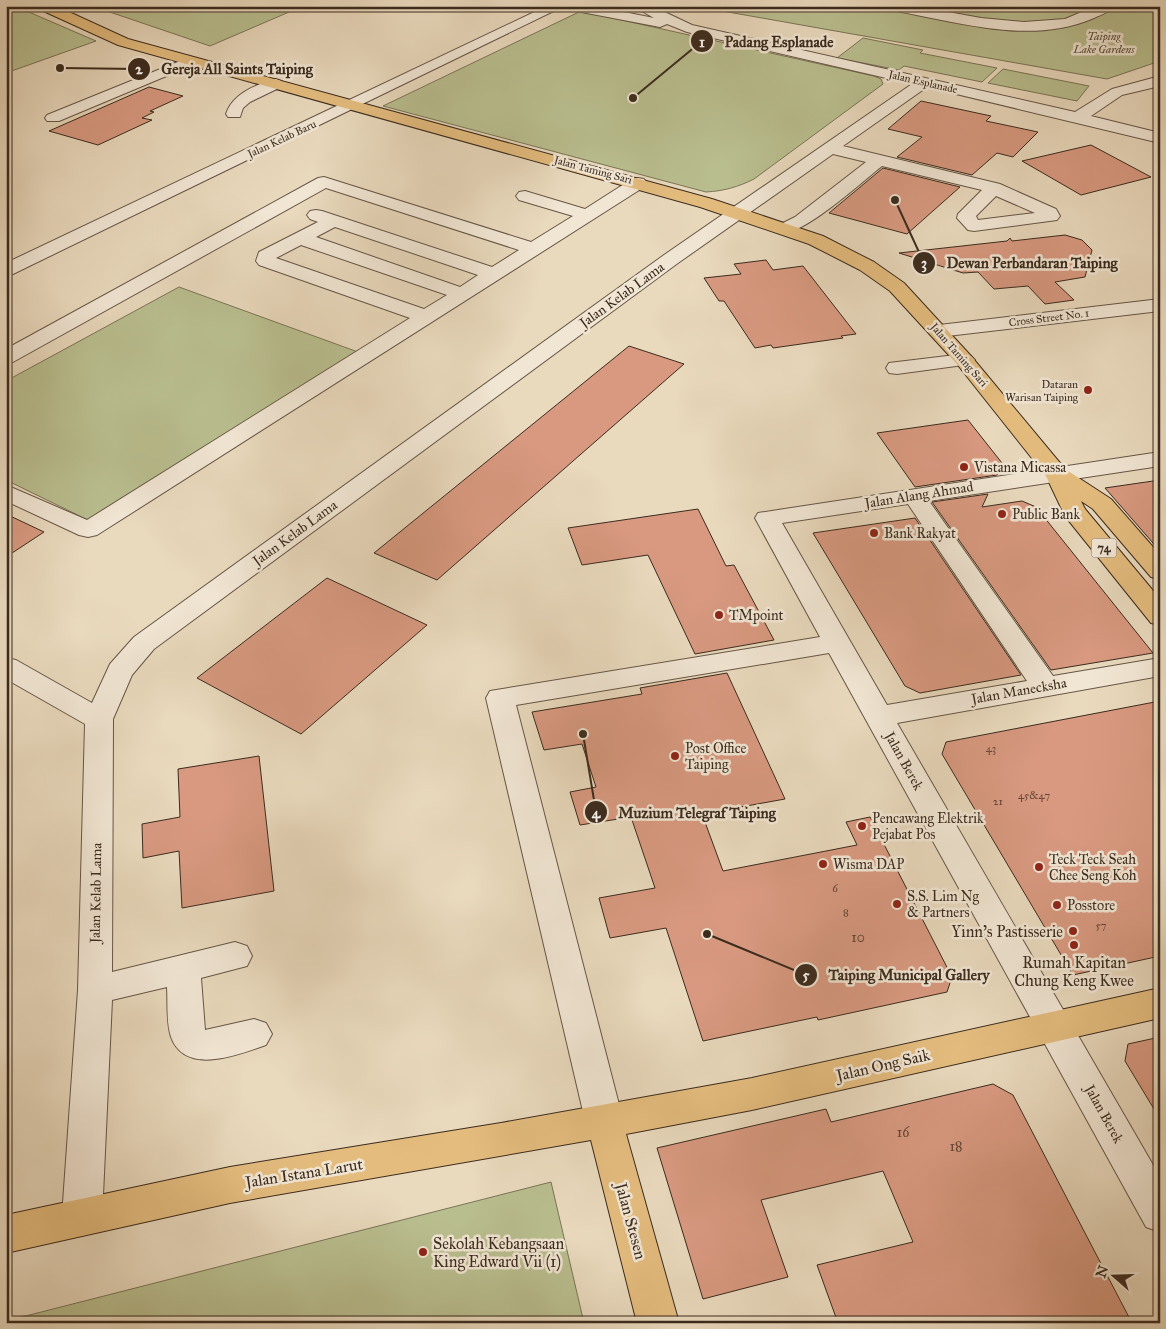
<svg xmlns="http://www.w3.org/2000/svg" width="1166" height="1329" font-family="'IM FELL Great Primer',serif">
	<rect width="100%" height="100%" fill="#e9d9bd"/>
	<filter id="stains"><feTurbulence type="fractalNoise" baseFrequency=".004" numOctaves="4"/><feColorMatrix values="0 0 0 0 .2 0 0 0 0 .09 0 0 0 0 .02 0 0 0 .5 -.17"/></filter>
	<radialGradient id="worn" r=".72"><stop offset=".6" stop-color="#630" stop-opacity="0"/><stop offset="1" stop-color="#630" stop-opacity=".3"/></radialGradient>
	<path fill="#b9be8f" stroke="#7a7456" d="M6 6H15L96 41 6 73Z
		M92 6H303L210 46Z
		M694 6H1160V61L1107 79Z
		M581 11 874 76 881 79 883 84 754 179C738 187 724 191 706 192L383 106Z
		M863 38 923 50 920 53 997 68 982 82 904 66 899 70 837 58Z
		M1003 69 1089 86 1077 101 988 83Z
		M179 287 358 352 92 522 6 480V381Z
		M551 1182 584 1323H6V1321Z"/>
	<path fill="#d89980" stroke="#3b2b1e" d="M149 87 183 96 150 111 154 112 142 118 152 120 98 145 49 131Z
		M921 101 991 116 986 121 1038 132 1013 157 997 153 972 175 897 157 922 137 888 129Z
		M1091 145 1151 177 1081 195 1022 161Z
		M883 168 960 187 907 234 829 213Z
		M1065 235 1082 240 1092 250 1085 277 1055 282 1074 300 1045 304 1028 286 994 289 978 272 963 273 899 253 1007 241 1010 238 1012 241Z
		M766 260 773 270 803 266 856 334 841 336 843 338 773 348 771 345 755 348 724 301H719L704 278 741 274 734 264Z
		M629 346 684 364 437 580 374 553Z
		M968 420 1002 463 997 475 915 487 877 433Z
		M1160 480V551L1105 488Z
		M988 494 982 507 1022 501 1036 507 1153 653 1051 670 932 502Z
		M698 509 726 566 734 565 774 640 695 654 648 555 582 565 568 528Z
		M6 514 44 532 6 557Z
		M915 518 1021 675 920 693 905 686 813 533Z
		M327 578 427 625 301 734 197 678Z
		M727 673 785 799 702 814 723 871 857 845 846 822 870 817 952 977 947 992 818 1020 817 1017 703 1041 666 928 610 938 599 898 655 888 631 817 580 825 570 792 596 787 582 744 544 750 532 712 642 694 640 688Z
		M1160 701V956L1073 975 942 754 946 742Z
		M259 756 274 891 182 908 179 851 143 858 142 824 180 817 178 769Z
		M1160 1037V1119L1125 1061 1128 1044Z
		M993 1084 1013 1095 1132 1323H838L817 1265 913 1242 883 1171 761 1200 788 1277 703 1299 657 1148 826 1109 831 1122Z"/>
	<g fill="none" stroke-linecap="round" stroke-linejoin="round">
		<g stroke="#665646" stroke-width="2">
			<path id="minor" d="M547 6H594L654 18 633 6H652L692 25 1075 112 1112 89 1160 76V86L1122 95 1091 116 1160 133V143L927 87 843 146 1000 184 1056 209 1060 216 1057 220 974 231 968 230 957 218 958 214 982 190 882 166C863 181 801 238 779 233L776 229 779 225 795 217 866 162 833 154 678 263 154 649 132 675 113 719 112 972 235 942 247 946 252 956 247 966 201 978 205 1030 254 1019 266 1023 272 1034 266 1045C238 1055 185 1076 171 1037 166 1022 168 1002 167 987L112 1000 102 1217 96 1230 82 1236 68 1230 62 1217 78 990 85 724 6 679V658L16 660 92 703 110 664 134 637 664 255 912 84 687 32 667 24 660 27 571 10 564 6 13 274 6 276V263ZM996 196 1035 213 978 220 976 216Z
				M915 6 981 18 1024 22 1065 19 1096 6H1114C1109 12 1101 15 1094 18 1032 45 960 23 897 11L890 7Z
				M190 57 195 58 197 61 195 64 59 121H47L45 118 47 115Z
				M276 79 281 81 284 84 281 87 250 102 243 108 240 117H228L226 114C232 94 257 84 276 79Z
				M324 177 531 242 573 216 519 200 516 196 519 192 525 191 585 209 632 179 638 178 644 179 647 183 644 187 97 535 88 537 79 535 6 501V485L87 520 410 318 259 265 256 261 259 252 318 222 310 219 307 215 310 211 316 210 322 211 492 267 519 250 326 188 13 362 6 364V349L318 178ZM335 227 478 275 460 287 316 237ZM301 245 447 295 424 309 276 258Z
				M1160 299V311L939 337 932 335 929 331 932 327 939 325Z
				M964 354 971 356 975 360 971 364 897 374 889 373 886 368 889 363 897 362Z
				M1160 452V466L929 501 1053 676 1160 658V676L897 723 1160 1177V1232L1146 1227 829 653 516 705 623 1120 617 1132 604 1137 591 1132 585 1120 486 698 490 691 820 637 755 518 758 513ZM908 504 1027 681 887 705 782 523Z"/>
		</g>
		<g stroke="#3b2b1e" stroke-width="2">
			<path id="major" d="M37 6H56L128 39 712 199 823 236 874 262 904 283 971 356 1065 469 1111 499 1160 555V579L1151 577 1093 509 1081 501 1085 509 1160 599V625L1151 623 1065 516 1046 476 957 364 890 291 860 270 809 244 700 207 118 45 39 9Z
				M1160 988V1018L752 1110 626 1134 679 1323H637L591 1140 230 1203 6 1253V1215L230 1167 501 1123 752 1078Z"/>
		</g>
		<use href="#minor" fill="#f1e6d4" fill-rule="evenodd"/>
		<use href="#major" fill="#e4bc7e" fill-rule="evenodd"/>
	</g>
	<g fill="#8f2418" stroke="#f1e6d4" stroke-width="2">
		<circle cx="1088" cy="390" r="5"/>
		<circle cx="964" cy="467" r="5"/>
		<circle cx="1002" cy="514" r="5"/>
		<circle cx="874" cy="533" r="5"/>
		<circle cx="719" cy="615" r="5"/>
		<circle cx="675" cy="756" r="5"/>
		<circle cx="862" cy="826" r="5"/>
		<circle cx="823" cy="864" r="5"/>
		<circle cx="1039" cy="867" r="5"/>
		<circle cx="897" cy="904" r="5"/>
		<circle cx="1057" cy="905" r="5"/>
		<circle cx="1073" cy="931" r="5"/>
		<circle cx="1074" cy="945" r="5"/>
		<circle cx="423" cy="1252" r="5"/>
	</g>
	<g text-anchor="middle" dominant-baseline="central" stroke-width="5" stroke-linejoin="round" paint-order="stroke">
		<g font-size="11" font-style="italic" fill="#544835" stroke="#f1e6d4">
			<text x="1104" y="36">Taiping<tspan x="1104" dy="13">Lake Gardens</tspan></text>
		</g>
		<g font-size="11" fill="#3b2b1e" stroke="#f1e6d4">
			<text transform="translate(923 82) rotate(13)">Jalan Esplanade</text>
			<text transform="translate(282 139) rotate(-25)">Jalan Kelab Baru</text>
			<text transform="translate(593 170) rotate(15)">Jalan Taming Sari</text>
			<text transform="translate(1049 318) rotate(-7)">Cross Street No. 1</text>
			<text transform="translate(959 355) rotate(49)">Jalan Taming Sari</text>
		</g>
		<g font-size="11" fill="#3b2b1e" stroke="#f1e6d4" text-anchor="end">
			<text x="1078" y="384">Dataran<tspan x="1078" dy="13">Warisan Taiping</tspan></text>
		</g>
		<g font-size="11" fill="#624636">
			<text x="991" y="748">43</text>
			<text x="1034" y="795">45&amp;47</text>
			<text x="998" y="801">21</text>
			<text x="835" y="888">6</text>
			<text x="846" y="912">8</text>
			<text x="1101" y="925">57</text>
		</g>
		<rect fill="#f1e6d4" stroke="#726355" stroke-width="1" x="1091.5" y="538.5" width="25" height="19" rx="4"/>
		<g font-size="12" font-weight="bold" fill="#3b2b1e">
			<text x="1104" y="548">74</text>
		</g>
		<g font-size="14" fill="#3b2b1e" stroke="#f1e6d4">
			<text transform="translate(622 295) rotate(-36)">Jalan Kelab Lama</text>
			<text transform="translate(919 495) rotate(-9)">Jalan Alang Ahmad</text>
			<text transform="translate(295 533) rotate(-36)">Jalan Kelab Lama</text>
			<text transform="translate(1019 691) rotate(-10)">Jalan Manecksha</text>
			<text transform="translate(904 761) rotate(61)">Jalan Berek</text>
			<text transform="translate(96 893) rotate(-89)">Jalan Kelab Lama</text>
			<text transform="translate(1104 1114) rotate(61)">Jalan Berek</text>
		</g>
		<g font-size="14" fill="#3b2b1e" stroke="#f1e6d4" text-anchor="start">
			<text x="974" y="467">Vistana Micassa</text>
			<text x="1012" y="514">Public Bank</text>
			<text x="884" y="533">Bank Rakyat</text>
			<text x="729" y="615">TMpoint</text>
			<text x="685" y="748">Post Office<tspan x="685" dy="16">Taiping</tspan></text>
			<text x="872" y="818">Pencawang Elektrik<tspan x="872" dy="16">Pejabat Pos</tspan></text>
			<text x="1049" y="859">Teck Teck Seah<tspan x="1049" dy="16">Chee Seng Koh</tspan></text>
			<text x="833" y="864">Wisma DAP</text>
			<text x="907" y="896">S.S. Lim Ng<tspan x="907" dy="16">&amp; Partners</tspan></text>
			<text x="1067" y="905">Posstore</text>
		</g>
		<g font-size="14" fill="#624636">
			<text x="858" y="937">10</text>
			<text x="903" y="1132">16</text>
			<text x="956" y="1146">18</text>
		</g>
		<g font-size="16" fill="#3b2b1e" stroke="#f1e6d4" text-anchor="end">
			<text x="1063" y="931">Yinn's Pastisserie</text>
			<text x="1074" y="962" text-anchor="middle">Rumah Kapitan<tspan x="1074" dy="18">Chung Keng Kwee</tspan></text>
			<text x="433" y="1243" text-anchor="start">Sekolah Kebangsaan<tspan x="433" dy="18">King Edward Vii (1)</tspan></text>
		</g>
		<g font-size="16" fill="#3b2b1e" stroke="#f1e6d4">
			<text transform="translate(883 1065) rotate(-13)">Jalan Ong Saik</text>
			<text transform="translate(304 1173) rotate(-9)">Jalan Istana Larut</text>
			<text transform="translate(631 1221) rotate(75)">Jalan Stesen</text>
		</g>
	</g>
	<path fill="none" stroke="#3b2b1e" stroke-width="2" d="M633 98L702 41M60 68L139 69M895 200L924 263M583 734L596 812M707 934L806 975"/>
	<g fill="#3b2b1e" stroke="#f1e6d4" stroke-width="2">
		<circle cx="633" cy="98" r="5"/>
		<circle cx="60" cy="68" r="5"/>
		<circle cx="895" cy="200" r="5"/>
		<circle cx="583" cy="734" r="5"/>
		<circle cx="707" cy="934" r="5"/>
		<circle cx="702" cy="41" r="12"/>
		<circle cx="139" cy="69" r="12"/>
		<circle cx="924" cy="263" r="12"/>
		<circle cx="596" cy="812" r="12"/>
		<circle cx="806" cy="975" r="12"/>
	</g>
	<g font-size="15" text-anchor="middle" font-weight="bold" fill="#fff">
		<text x="702" y="47">1</text>
		<text x="139" y="74">2</text>
		<text x="924" y="268">3</text>
		<text x="596" y="818">4</text>
		<text x="806" y="980">5</text>
	</g>
	<g font-size="15" text-anchor="middle" font-weight="bold" fill="#3b2b1e" stroke="#f1e6d4" stroke-width="5" stroke-linejoin="round" paint-order="stroke">
		<text x="779" y="47">Padang Esplanade</text>
		<text x="237" y="74">Gereja All Saints Taiping</text>
		<text x="1032" y="268">Dewan Perbandaran Taiping</text>
		<text x="697" y="818">Muzium Telegraf Taiping</text>
		<text x="909" y="980">Taiping Municipal Gallery</text>
	</g>
	<rect width="1166" height="1329" fill="none" stroke="#e9d9bd" stroke-width="25"/>
	<rect x="8" y="8" width="1151" height="1314" fill="none" stroke="#3b2b1e" stroke-width="2.5"/>
	<rect x="12" y="12" width="1141" height="1304" fill="none" stroke="#3b2b1e"/>
	<g transform="translate(1114 1276) rotate(290)" stroke="#f1e6d4" stroke-width="4" paint-order="stroke">
	<path d="M0-4L9 19L0 12L-9 19Z" fill="#3b2b1e"/>
	<text y="-8" font-size="14" font-weight="bold" text-anchor="middle" fill="#3b2b1e">N</text>
	</g>
	<rect width="100%" height="100%" filter="url(#stains)"/>
	<rect width="100%" height="100%" fill="url(#worn)"/>
</svg>
